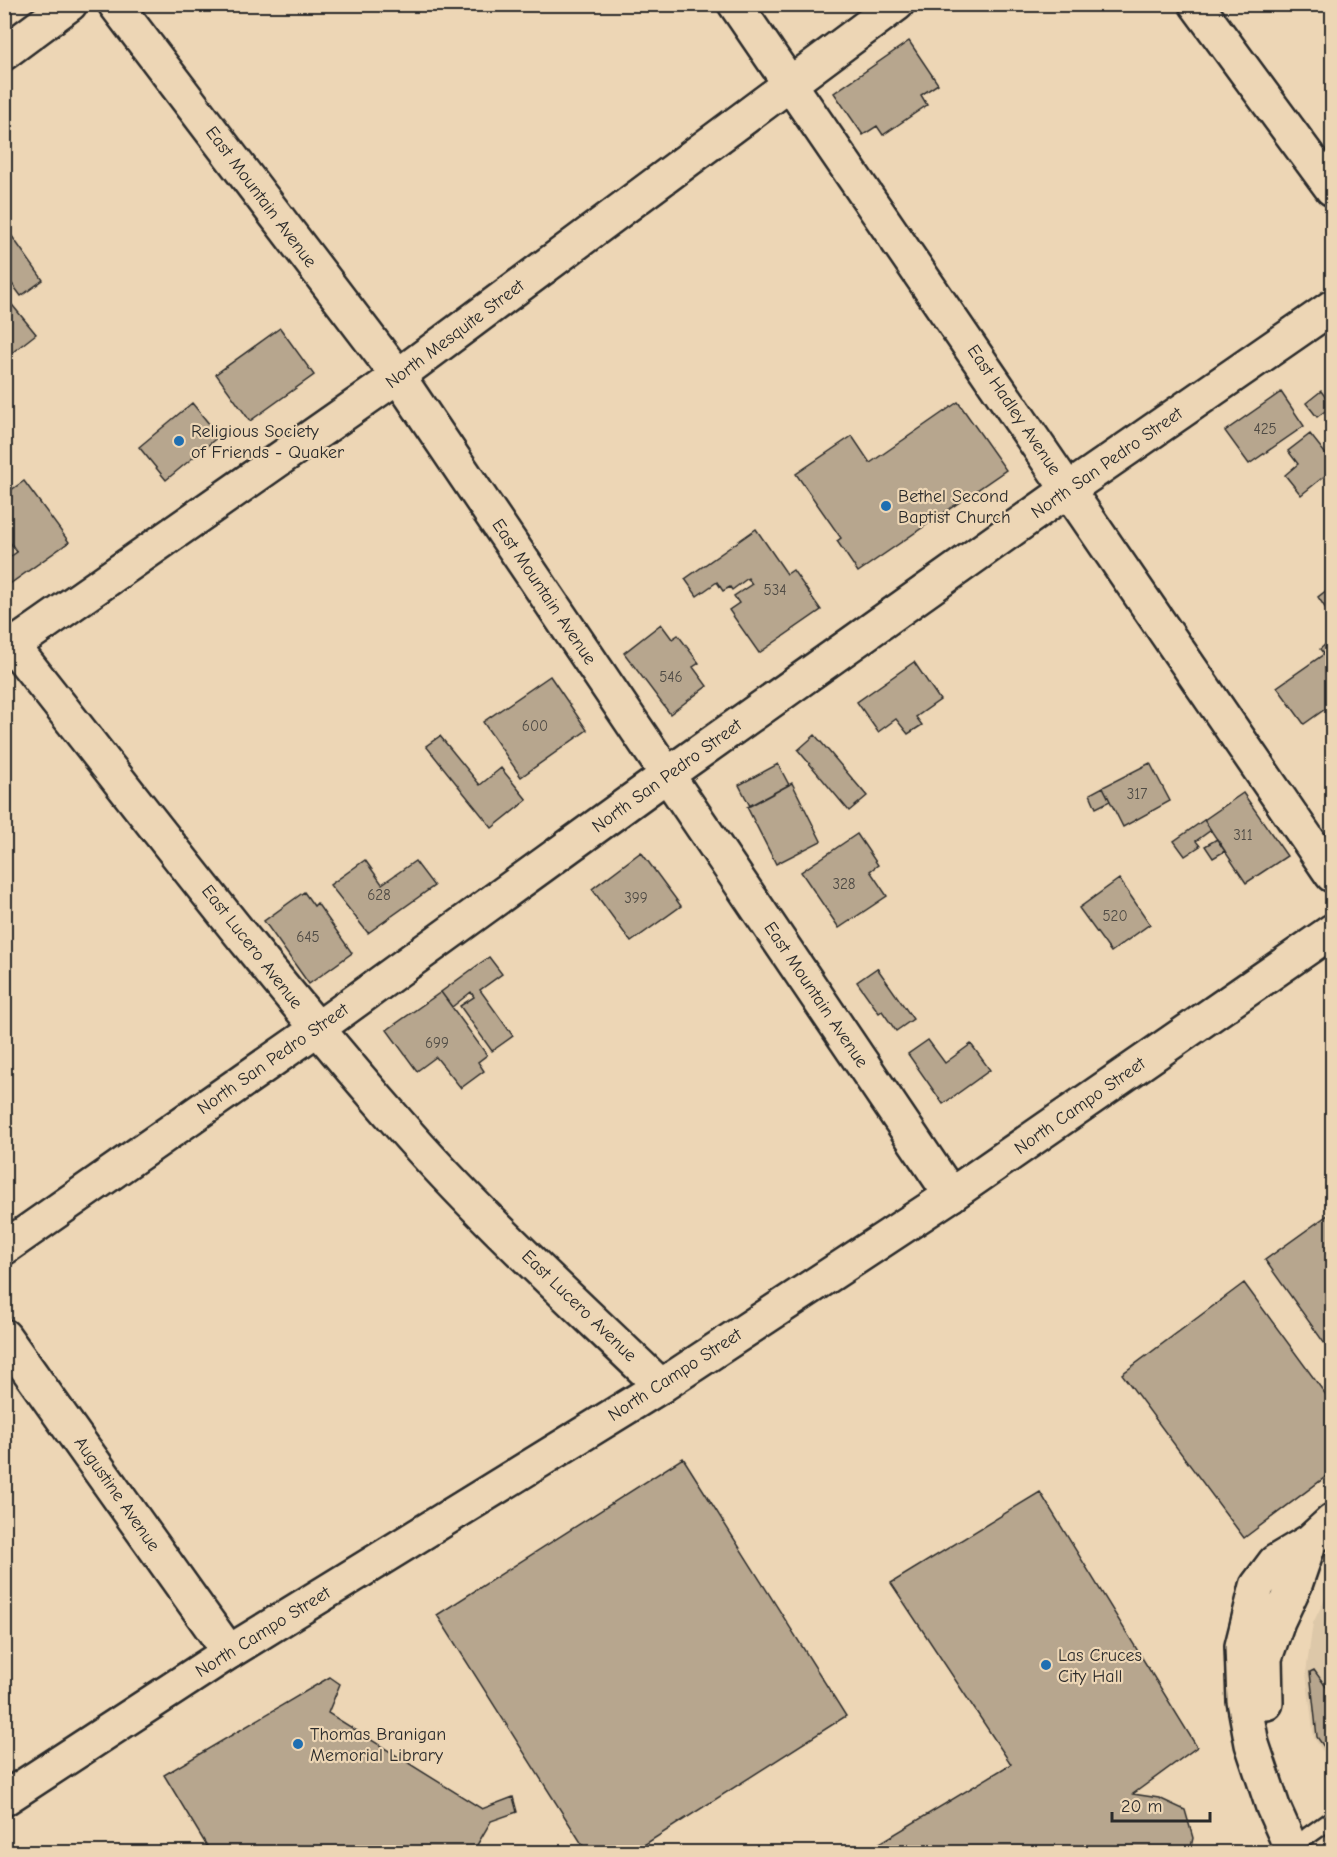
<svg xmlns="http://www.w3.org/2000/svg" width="1337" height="1857" font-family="'Comic Neue',sans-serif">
	<rect width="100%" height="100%" fill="#edd6b5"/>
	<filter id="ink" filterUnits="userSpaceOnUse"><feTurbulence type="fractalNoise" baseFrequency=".0167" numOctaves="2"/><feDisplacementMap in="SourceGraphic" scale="12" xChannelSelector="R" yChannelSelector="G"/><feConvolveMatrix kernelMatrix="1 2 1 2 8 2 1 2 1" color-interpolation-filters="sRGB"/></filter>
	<g filter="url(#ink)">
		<path fill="#ddc8a9" d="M1332 1585V1765L1314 1738 1306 1673 1313 1623Z"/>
		<path fill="#b7a68e" stroke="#2b2b2b" stroke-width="1.5" d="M909 41 938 84 921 95 927 105 883 135 877 126 863 135 834 93Z
			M4 225 43 280 21 296 4 273Z
			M4 295 36 334 4 359Z
			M280 328 314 375 250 421 216 374Z
			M1321 391 1332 406 1317 417 1306 403Z
			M1281 392 1304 426 1249 464 1225 431Z
			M958 402 1006 470 858 572 837 541 841 538 796 474 852 436 870 463Z
			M192 403 219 436 166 480 139 447Z
			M1310 434 1332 462V470L1301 495 1285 475 1298 464 1288 451Z
			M24 481 69 542 4 588V561L17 552 4 534V495Z
			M756 529 787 574 793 570 821 610 759 653 729 610 739 603 734 596 752 584 748 578 732 590 730 587 723 591 717 582 697 596 685 579Z
			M1332 586V618L1318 597Z
			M661 624 672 639 678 635 699 663 693 667 707 686 670 714 624 653Z
			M1332 639V704L1304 724 1277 687 1324 654 1320 649Z
			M914 662 940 700 916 717 922 725 908 734 896 719 878 732 857 702Z
			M550 676 587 730 521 777 483 722Z
			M815 735 867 796 849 811 798 750Z
			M440 736 480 785 501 768 527 800 492 828 426 746Z
			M1150 763 1170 801 1123 827 1103 787Z
			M778 764 789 785 750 806 739 785Z
			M792 783 821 841 776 864 747 807Z
			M1103 787 1110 801 1096 808 1090 794Z
			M1243 793 1287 856 1246 883 1204 820Z
			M1204 820 1211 830 1196 841 1200 846 1185 856 1174 841Z
			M857 834 878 865 870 871 887 896 839 928 801 872Z
			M1217 839 1225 851 1213 858 1205 846Z
			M641 852 681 906 631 942 592 889Z
			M365 860 382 884 415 861 434 886 368 933 330 885Z
			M1119 879 1150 924 1111 952 1079 908Z
			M304 892 314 906 317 903 352 953 309 984 264 921Z
			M489 957 502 974 480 990 513 1036 492 1051 460 1006 474 997 471 992 452 1007 441 992Z
			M877 968 913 1019 896 1031 882 1011 879 1013 857 982Z
			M441 992 487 1055 478 1062 484 1071 461 1088 436 1057 417 1071 387 1030Z
			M928 1040 945 1063 971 1044 990 1070 943 1104 908 1054Z
			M1332 1212V1354L1265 1260Z
			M1244 1283 1332 1403V1472L1244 1538 1122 1374Z
			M683 1458 846 1716 633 1852H587L437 1615Z
			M1040 1492 1197 1747 1133 1794 1159 1798 1185 1810 1193 1838 1190 1852H865L1011 1764 891 1583Z
			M1314 1670 1332 1695V1758L1317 1737 1310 1672Z
			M330 1677 340 1684 328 1713 482 1809 513 1797 517 1812 491 1821 473 1852H209L210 1851 164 1775Z"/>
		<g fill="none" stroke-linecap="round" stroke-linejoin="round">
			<g stroke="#2b2b2b" stroke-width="21">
				<path id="service" d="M1308 1836 1332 1819"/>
			</g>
			<g stroke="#2b2b2b" stroke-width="38">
				<path id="minor" d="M115 4 398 376 951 1195
					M735 4 1332 875
					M1196 4 1332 189
					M4 53 70 4
					M13 646C140 806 264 970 399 1124 480 1217 572 1300 661 1386
					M4 1248 317 1029 667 775 1069 489 1332 307
					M4 1336 229 1652"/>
			</g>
			<g stroke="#2b2b2b" stroke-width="38">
				<path id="tertiary" d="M4 652 398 376 897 4
					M1266 1703 1265 1658 1278 1621 1295 1585 1310 1541
					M4 1799 229 1652 661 1386 951 1195 1332 931
					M1293 1852 1273 1807 1252 1744 1244 1701 1242 1646 1257 1586 1275 1562 1310 1541 1332 1521"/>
			</g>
			<use href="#service" stroke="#edd6b5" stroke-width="16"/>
			<use href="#minor" stroke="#edd6b5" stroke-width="33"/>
			<use href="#tertiary" stroke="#edd6b5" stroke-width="33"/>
		</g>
	</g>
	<g fill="#1f6fb2" stroke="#edd6b5" stroke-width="2">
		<circle cx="179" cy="441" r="6"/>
		<circle cx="886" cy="506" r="6"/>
		<circle cx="1046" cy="1665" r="6"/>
		<circle cx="298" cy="1744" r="6"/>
	</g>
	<g text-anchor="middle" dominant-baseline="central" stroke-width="4.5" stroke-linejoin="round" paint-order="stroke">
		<g font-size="15" fill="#4e4a44">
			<text x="1265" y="429">425</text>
			<text x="775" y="590">534</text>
			<text x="671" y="677">546</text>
			<text x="535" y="726">600</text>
			<text x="1137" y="794">317</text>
			<text x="1243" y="835">311</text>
			<text x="844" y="884">328</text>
			<text x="379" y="895">628</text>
			<text x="636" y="898">399</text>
			<text x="1115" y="916">520</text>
			<text x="308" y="937">645</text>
			<text x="437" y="1043">699</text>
		</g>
		<g font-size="18" fill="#2b2b2b" stroke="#edd6b5">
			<text transform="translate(261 197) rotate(53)">East Mountain Avenue</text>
			<text transform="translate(455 334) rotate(-37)">North Mesquite Street</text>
			<text transform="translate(1014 410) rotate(56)">East Hadley Avenue</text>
			<text transform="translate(1107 463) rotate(-35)">North San Pedro Street</text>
			<text transform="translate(544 592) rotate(56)">East Mountain Avenue</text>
			<text transform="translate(667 776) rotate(-36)">North San Pedro Street</text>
			<text transform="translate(252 947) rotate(52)">East Lucero Avenue</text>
			<text transform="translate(816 995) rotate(56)">East Mountain Avenue</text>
			<text transform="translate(273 1059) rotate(-35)">North San Pedro Street</text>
			<text transform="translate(1080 1106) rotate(-35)">North Campo Street</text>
			<text transform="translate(579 1306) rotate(44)">East Lucero Avenue</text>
			<text transform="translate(675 1375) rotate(-33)">North Campo Street</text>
			<text transform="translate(117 1494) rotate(55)">Augustine Avenue</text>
			<text transform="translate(263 1632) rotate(-32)">North Campo Street</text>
		</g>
		<g font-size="18" fill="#2b2b2b" stroke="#edd6b5" text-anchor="start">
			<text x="191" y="431">Religious Society<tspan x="191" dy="21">of Friends - Quaker</tspan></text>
			<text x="898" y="496">Bethel Second<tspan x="898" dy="21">Baptist Church</tspan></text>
			<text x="1058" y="1655">Las Cruces<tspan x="1058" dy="21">City Hall</tspan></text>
			<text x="310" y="1734">Thomas Branigan<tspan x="310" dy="21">Memorial Library</tspan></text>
		</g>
	</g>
	<rect width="1337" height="1857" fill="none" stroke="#edd6b5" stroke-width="24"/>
	<rect x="12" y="12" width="1313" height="1833" fill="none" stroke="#2b2b2b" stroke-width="2" filter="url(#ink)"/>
	<path d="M1112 1812v9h98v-9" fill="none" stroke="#2b2b2b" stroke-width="3"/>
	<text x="1121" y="1812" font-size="18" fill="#2b2b2b" stroke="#edd6b5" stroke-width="4.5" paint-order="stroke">20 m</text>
</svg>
